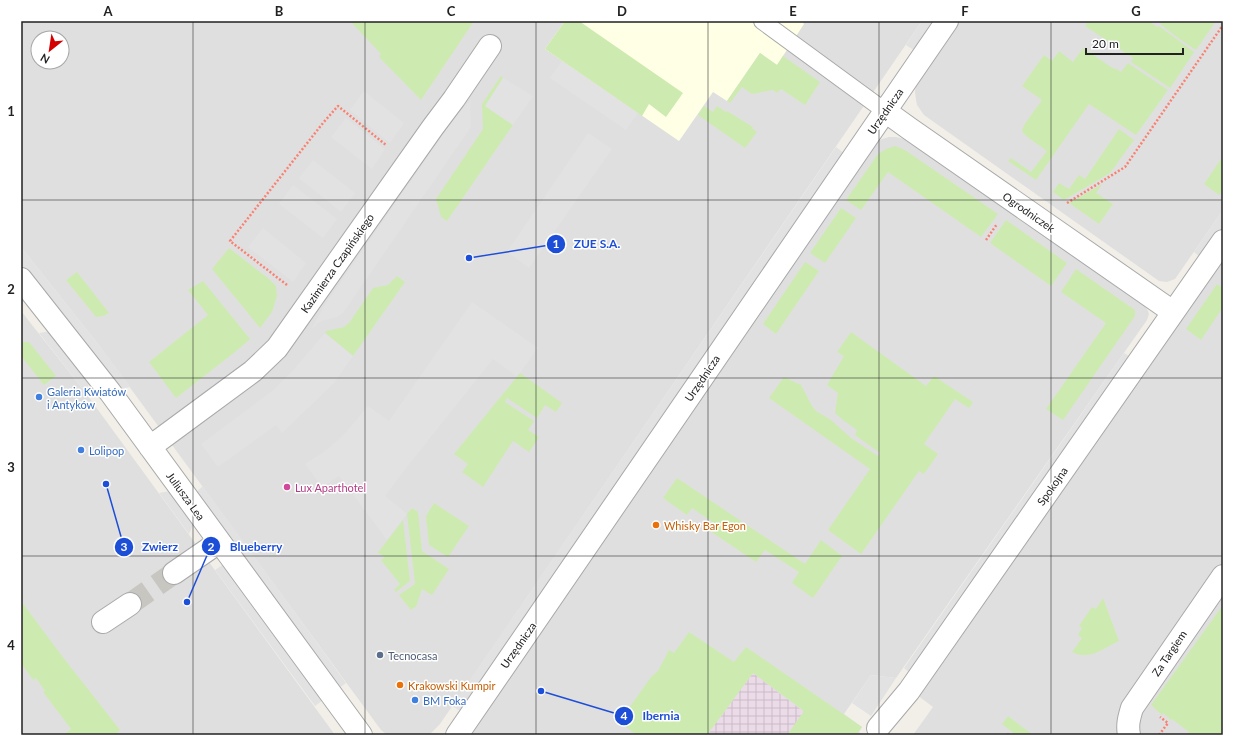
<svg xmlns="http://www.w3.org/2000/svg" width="1244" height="756" font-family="Lato,sans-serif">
	<defs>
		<pattern id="industrial-grid" width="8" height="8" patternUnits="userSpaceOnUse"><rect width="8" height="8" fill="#ebdbe8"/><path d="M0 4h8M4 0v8" fill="none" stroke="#c9bcc7"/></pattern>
	</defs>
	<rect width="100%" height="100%" fill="#f2efe9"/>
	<path fill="#e0dfdf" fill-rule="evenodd" d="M21 21H922L440 724 429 735H387L381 730 98 344 21 247ZM38 38H62V62H38Z
		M957 21H1223V210L1175 279 1167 282 1159 281 924 115 917 105 916 100 915 92 916 82Z
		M889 137H896L909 140 1143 302 1148 311 1149 314 1147 320 896 678 871 675 844 714 862 727 859 732 863 735H468L876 143 882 139Z
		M1223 255V735H913L933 707 917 695Z
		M21 311 85 392 335 735H21Z"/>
	<path fill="url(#industrial-grid)" d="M753 673 804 712 787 735H707Z"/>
	<path fill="#ffffe5" d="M565 21H802L804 24 777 65 760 53 727 101 713 92 679 141 545 49Z"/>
	<path fill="#cdebb0" d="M350 21H474L421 100 379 57 381 54Z
		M565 21H579L683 93 666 117 649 104 642 116 545 49Z
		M1088 21H1152L1151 23 1158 27 1159 26 1194 52 1170 88 1131 62 1133 58 1085 26Z
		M1162 21H1216L1196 50 1178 38 1160 24Z
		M1083 48 1114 69 1115 68 1121 72 1128 63 1168 90 1136 135 1089 104 1036 180 1008 161 1011 158 1031 172 1047 151 1026 136 1022 131 1024 125 1042 100 1022 86 1044 55 1052 61 1059 51 1073 62Z
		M760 53 777 65 783 56 820 82 805 105 781 89 777 93 773 90 752 94 742 87 730 103 727 101Z
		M501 76 503 78 485 106 513 125 447 221 441 217 436 199 483 129 482 104Z
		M704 106 713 112 717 106 726 112 727 111 753 127 752 128 757 132 745 148 698 115Z
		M1119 129 1134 140 1110 173 1064 200 1053 192 1059 183 1069 189 1079 175 1085 179Z
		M895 146 905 150 998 214 981 237 888 172 861 210 846 200 878 154 886 149Z
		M1223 156V189L1219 195 1204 184Z
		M1102 184 1096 193 1113 204 1099 224 1069 203Z
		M841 208 856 218 825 263 810 253Z
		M1006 220 1067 263 1051 286 990 243Z
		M229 248 269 279 276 286 277 296 272 312 260 328 212 269Z
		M805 262 819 271 776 334 763 324Z
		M1076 269 1135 310V316L1063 420 1046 409 1106 323 1061 292Z
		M77 272 109 313 103 316 96 317 66 280Z
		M397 276 405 282 353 356 325 333 326 331 344 327 349 323 373 288 388 285Z
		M203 281 250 339 235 352 176 398 149 362 208 315 188 290Z
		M1217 284 1223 288V307L1201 340 1186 329Z
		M851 332 926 386 934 376 973 402 969 408 955 399 924 444 938 454 924 474 919 471 861 554 828 530 870 469 769 398 784 377 801 385 812 406 816 411 831 420 851 438 878 456 880 453 855 435 857 430 843 420 835 413 838 393 827 385 844 356 837 352Z
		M23 342H29L56 376 44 385 21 356V344Z
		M520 373 562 403 556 412 545 405 537 418 507 398 505 402 534 421 528 430 539 437 529 452 513 441 483 487 462 472 468 464 454 454Z
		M677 478 805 564 821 540 842 556 813 598 792 583 799 572 765 550 756 562 710 531 714 523 692 508 687 515 663 498Z
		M434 503 469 526 448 557 429 545 426 516Z
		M412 508 418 512 422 551 449 569 432 595 422 589 416 607H415L411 610 399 595 415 584 407 514Z
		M403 520 410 581 396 592 394 590 400 584 381 560 385 557 378 553 373 559Z
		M1103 598 1119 641C1102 649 1090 661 1072 652L1082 638 1078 635 1082 628 1079 626 1092 607 1096 609Z
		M21 601 62 656 120 730 114 735H63L71 729 43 692 45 691 36 678 33 680 21 663Z
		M1223 605V735H1187L1189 732 1172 719 1171 720 1163 713 1162 715 1151 705Z
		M689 632 734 662 746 647 862 727 856 735H787L804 711 753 673 707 735H637L619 722 651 677 658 671 669 650 674 653Z
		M1008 716 1033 735H1016L1002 724Z"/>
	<path fill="#e2e2e2" d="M922 21H936L915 51 906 45Z
		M562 61 638 113 626 130 550 78Z
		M503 78 533 96 513 125 485 106Z
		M364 91 404 123 390 143 350 110Z
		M471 100 470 108 471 127 343 313 337 317 325 320 318 323 311 330 324 306 458 113Z
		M346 118 385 149 372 169 331 137Z
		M588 133 612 149 529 268 507 252Z
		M836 147 845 154 462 712 452 706Z
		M313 160 355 193 341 212 299 178Z
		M293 185 337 219 323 238 279 204Z
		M1223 210V227L1201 258 1194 252Z
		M263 228 306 263 293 282 248 247Z
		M21 247 98 344 131 387 119 389 21 264Z
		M472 302 538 348 520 373 516 376 493 359 403 472 385 496 407 514 387 540 339 476 322 487 305 464 325 451 339 439 347 431 368 406 389 421Z
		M51 331 90 381 85 392 39 333Z
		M325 333 353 356 334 383 282 433 276 425 218 467 201 444 272 391 294 369Z
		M1124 353 1129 356V362L911 674 904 668Z
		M203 486 346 683 338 689 195 493Z
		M170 491 194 523 189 534 159 493Z
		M224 564 323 700 315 706 215 570Z
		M871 675 896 678 871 716 852 703Z"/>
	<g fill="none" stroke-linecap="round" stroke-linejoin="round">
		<path stroke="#c8c6c1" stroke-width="22" stroke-dasharray="22 11" stroke-linecap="butt" d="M130 604 174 573"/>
		<g stroke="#a9a9a9" stroke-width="18">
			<path id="lane" d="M762 21 885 111"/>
		</g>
		<g stroke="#a9a9a9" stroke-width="24">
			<path id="street" d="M885 111 910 129 1173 312
				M21 279 110 392 361 735
				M150 447 253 371 277 348 433 127 454 99 490 46
				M174 573 219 542
				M103 622 130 604
				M878 728 909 691 1223 241
				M457 735 947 21
				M1129 735C1127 725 1129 718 1132 708L1223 576"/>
		</g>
		<path stroke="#fa8072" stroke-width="2.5" stroke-dasharray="2 2" stroke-linecap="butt" d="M1067 203 1125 167 1223 25
			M986 240 997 224
			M287 285 230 241 323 123 338 106 386 145
			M1007 734 1008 735
			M1159 735 1168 723 1160 717"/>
		<use href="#lane" stroke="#fff" stroke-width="16"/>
		<use href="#street" stroke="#fff" stroke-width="22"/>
	</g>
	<path fill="none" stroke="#222" stroke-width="1" stroke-opacity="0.55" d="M193 21V735M365 21V735M536 21V735M708 21V735M879 21V735M1051 21V735M21 200H1223M21 378H1223M21 556H1223"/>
	<g fill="#3f7fe0" stroke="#fff" stroke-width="1.5">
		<circle cx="39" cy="397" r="4"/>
		<circle cx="81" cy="450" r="4"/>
		<circle cx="415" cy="700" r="4"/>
	</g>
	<circle fill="#d1479c" stroke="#fff" stroke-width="1.5" cx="287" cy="487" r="4"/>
	<g fill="#e8710a" stroke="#fff" stroke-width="1.5">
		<circle cx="656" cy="525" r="4"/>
		<circle cx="400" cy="685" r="4"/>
	</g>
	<circle fill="#5c6f8a" stroke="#fff" stroke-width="1.5" cx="380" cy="655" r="4"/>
	<g text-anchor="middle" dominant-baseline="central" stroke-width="3" stroke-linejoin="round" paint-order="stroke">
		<g font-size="11" fill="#222" stroke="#fff">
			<text transform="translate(885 111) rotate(-55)">Urzędnicza</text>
			<text transform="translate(1029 212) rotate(35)">Ogrodniczek</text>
			<text transform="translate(337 263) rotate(-55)">Kazimierza Czapińskiego</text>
			<text transform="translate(702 378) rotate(-56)">Urzędnicza</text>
			<text transform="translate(1052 486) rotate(-55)">Spokojna</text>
			<text transform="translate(186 496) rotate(54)">Juliusza Lea</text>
			<text transform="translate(518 645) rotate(-55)">Urzędnicza</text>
			<text transform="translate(1169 653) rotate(-56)">Za Targiem</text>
		</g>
		<g font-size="11" fill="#366cbe" stroke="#fff" text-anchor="start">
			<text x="47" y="391">Galeria Kwiatów<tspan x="47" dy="13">i Antyków</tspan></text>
			<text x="89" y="450">Lolipop</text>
			<text x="423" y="700">BM Foka</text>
		</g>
		<g font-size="11" fill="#b23c85" stroke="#fff" text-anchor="start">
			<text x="295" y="487">Lux Aparthotel</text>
		</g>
		<g font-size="11" fill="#c56008" stroke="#fff" text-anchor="start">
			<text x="664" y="525">Whisky Bar Egon</text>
			<text x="408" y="685">Krakowski Kumpir</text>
		</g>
		<g font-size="11" fill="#4e5e75" stroke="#fff" text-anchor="start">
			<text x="388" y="655">Tecnocasa</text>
		</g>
	</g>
	<path fill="none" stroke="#1d4ed8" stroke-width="1.5" d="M469 258L556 244M187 602L211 546M106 484L124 547M541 691L624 716"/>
	<g fill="#1d4ed8" stroke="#fff" stroke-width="1.5">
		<circle cx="469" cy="258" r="4"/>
		<circle cx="187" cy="602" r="4"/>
		<circle cx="106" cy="484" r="4"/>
		<circle cx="541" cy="691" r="4"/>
		<circle cx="556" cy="244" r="10"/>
		<circle cx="211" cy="546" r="10"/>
		<circle cx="124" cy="547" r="10"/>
		<circle cx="624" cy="716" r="10"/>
	</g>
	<g font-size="12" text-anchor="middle" font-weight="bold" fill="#fff">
		<text x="556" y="248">1</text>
		<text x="211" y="551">2</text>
		<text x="124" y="551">3</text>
		<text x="624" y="720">4</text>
	</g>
	<g font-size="12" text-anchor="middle" font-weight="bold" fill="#1d4ed8" stroke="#fff" stroke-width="3" stroke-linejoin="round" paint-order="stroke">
		<text x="597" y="248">ZUE S.A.</text>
		<text x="256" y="551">Blueberry</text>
		<text x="160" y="551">Zwierz</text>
		<text x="661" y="720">Ibernia</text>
	</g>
	<rect width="1244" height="756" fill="none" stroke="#ffffff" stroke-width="44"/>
	<g transform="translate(50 50) rotate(210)"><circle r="19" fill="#ffffff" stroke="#a7a7a7"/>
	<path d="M0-3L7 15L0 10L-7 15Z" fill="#d40000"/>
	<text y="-6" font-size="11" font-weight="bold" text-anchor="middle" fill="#222222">N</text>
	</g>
	<path d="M1086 48v6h97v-6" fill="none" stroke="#222222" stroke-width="2"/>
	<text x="1092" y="48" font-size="12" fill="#222222" stroke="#ffffff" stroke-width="3" paint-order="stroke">20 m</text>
	<rect x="22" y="22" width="1200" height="712" fill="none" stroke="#222" stroke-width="1.5"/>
	<g font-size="13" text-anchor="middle" font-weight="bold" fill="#222">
		<text x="108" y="16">A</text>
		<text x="279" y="16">B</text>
		<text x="451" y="16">C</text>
		<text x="622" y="16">D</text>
		<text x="793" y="16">E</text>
		<text x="965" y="16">F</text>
		<text x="1136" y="16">G</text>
		<text x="11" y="116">1</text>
		<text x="11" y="294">2</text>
		<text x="11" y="472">3</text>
		<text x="11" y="650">4</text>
	</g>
</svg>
